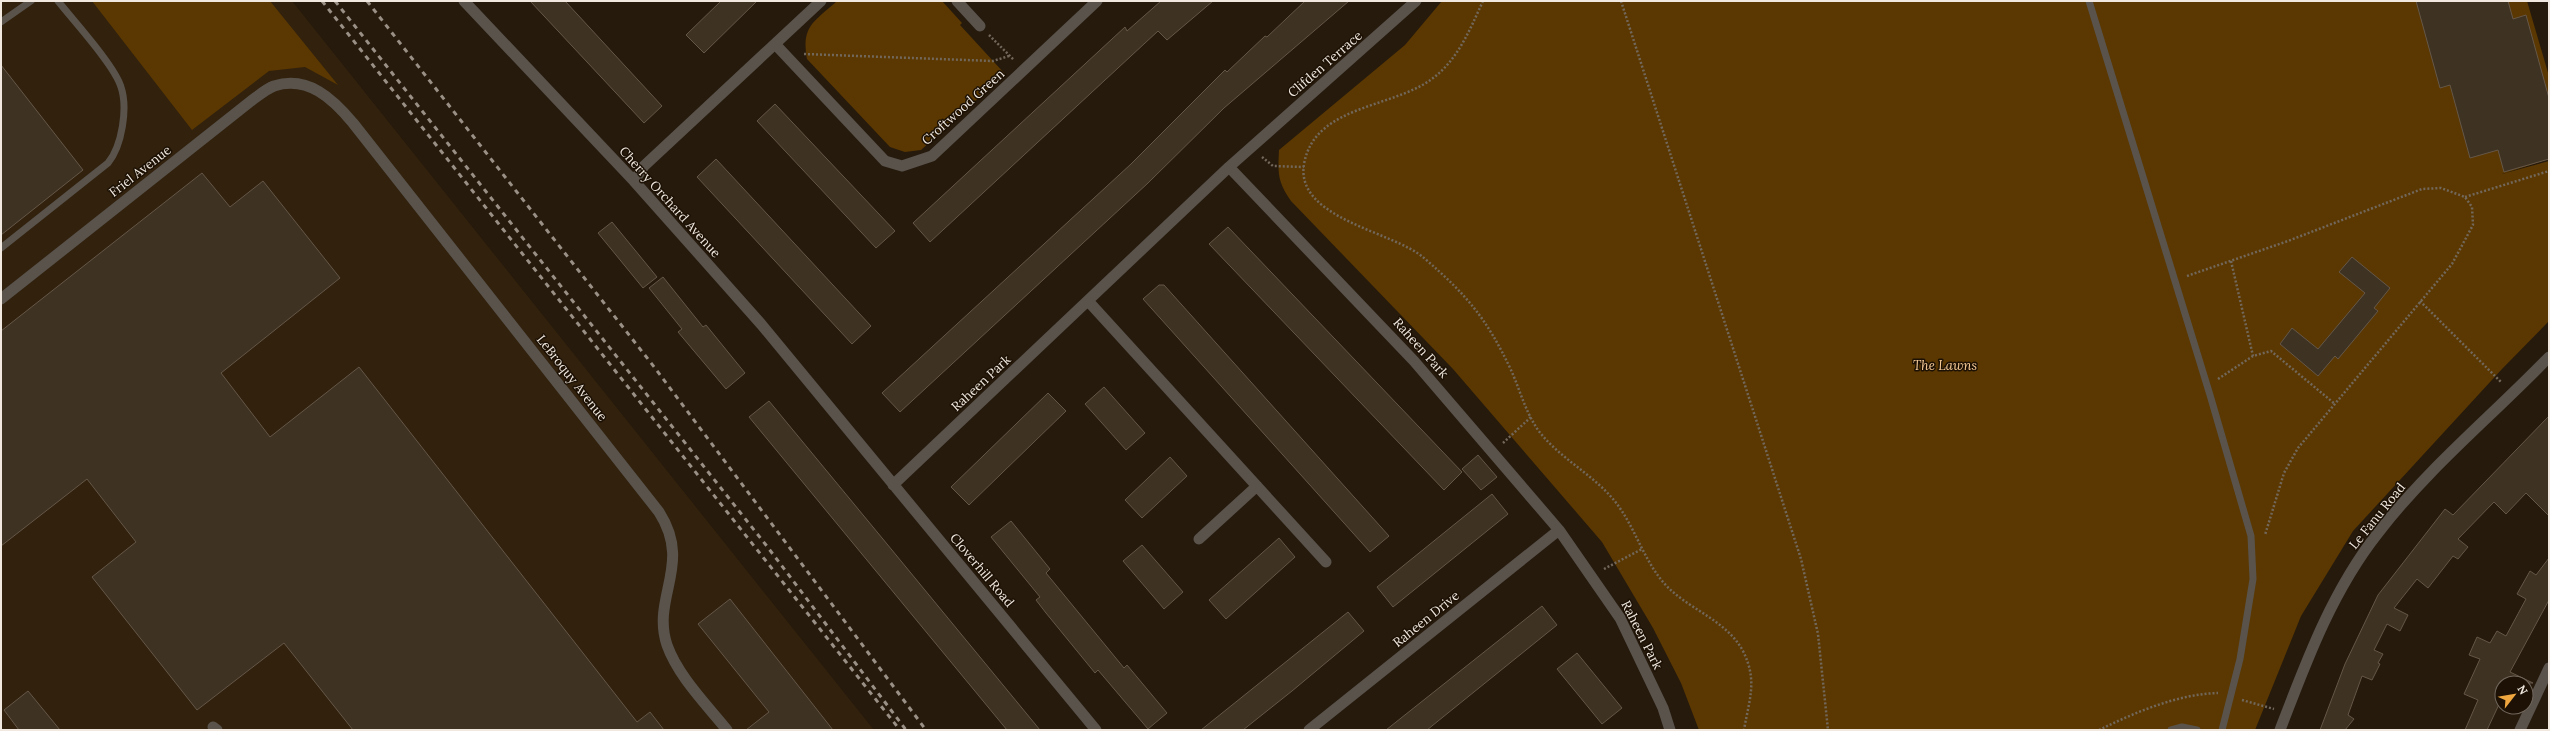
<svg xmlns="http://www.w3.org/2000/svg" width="2550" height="731" font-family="Lora,serif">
	<rect width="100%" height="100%" fill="#261a0c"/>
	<path fill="#31210d" d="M1 1H292L874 730H1Z"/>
	<path fill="#5b3801" d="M92 1H270L338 85 305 67 269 71 192 130Z
		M837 1H942L962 23 960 25 1005 74 921 150 905 152 890 147 807 59C801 26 814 22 837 1Z
		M1442 1H2527L2549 76V159L2502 174 2549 161V321L2502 369 2353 531 2301 616 2255 730H1699L1681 683 1653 628 1602 542 1453 369 1291 201C1277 181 1278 173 1279 150L1405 45Z"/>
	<path fill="#3e3223" stroke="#655748" d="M530 1H565L662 106 644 123Z
		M721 1H757L704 53 686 35Z
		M1161 1H1213L1167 40 1158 31 930 242 913 223 1125 27 1127 31Z
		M1305 1H1349L1224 108 1148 183 900 412 882 393 1131 164 1225 70 1227 72 1265 36 1267 37Z
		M2416 1H2508L2513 19 2526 15 2549 98V159L2504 172 2498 150 2470 158 2450 85 2440 88Z
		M1 65 83 170 1 235Z
		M775 104 895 231 876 248 757 121Z
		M716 159 871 326 852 344 697 177Z
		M202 173 230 207 263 181 340 278 221 373 270 437 359 367 637 722 650 712 664 730H353L284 643 197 710 92 577 136 542 87 479 1 546V331Z
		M612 222 657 277 643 288 598 233Z
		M1228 227 1462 472 1444 490 1209 244Z
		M2352 257 2390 288 2374 308 2378 311 2338 359 2335 356 2318 376 2280 344 2292 328 2318 349 2365 293 2339 272Z
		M663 277 703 327 706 325 745 373 726 389 678 332 682 329 649 288Z
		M1159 285H1164L1389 536 1370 552 1143 299Z
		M1104 387 1145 433 1126 450 1085 404Z
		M1048 393 1066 411 969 505 951 487Z
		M769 401 887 544 1040 730H1007L749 417Z
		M2549 416V516L2526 493 2506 514 2494 502 2458 539 2468 547 2458 559 2453 556 2428 588 2417 579 2394 608 2408 615 2400 631 2387 624 2374 650 2383 654 2378 663 2380 664 2372 680 2362 676 2348 715 2354 719 2345 730H2320L2345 664 2378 595 2445 509 2453 515Z
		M1478 455 1497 477 1481 490 1462 469Z
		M1170 457 1187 476 1142 518 1125 500Z
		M1492 494 1508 514 1393 607 1377 587Z
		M1011 521 1050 569 1046 573 1124 668 1127 665 1167 713 1148 729 1098 670 1095 673 1046 613 1036 600 1040 597 991 537Z
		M1279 538 1295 557 1226 619 1209 600Z
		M1142 545 1183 592 1164 609 1123 561Z
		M2549 558V600L2510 672 2533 683H2502V698L2487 730H2465L2478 700 2464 694 2480 659 2469 655 2477 637 2490 643 2497 631 2506 636 2526 599 2517 594 2530 571 2536 575Z
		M730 599 833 730H746L769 712 698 624Z
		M1542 606 1557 625 1443 717 1427 730H1386Z
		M1348 612 1364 631 1292 691 1243 730H1201Z
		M1577 653 1622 708 1602 724 1557 669Z
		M28 691 60 730H19L4 710Z"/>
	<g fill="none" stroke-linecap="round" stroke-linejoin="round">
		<path stroke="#72675b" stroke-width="2.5" stroke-dasharray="2 2" stroke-linecap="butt" d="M1483 1C1471 27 1460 55 1438 74 1400 109 1315 102 1304 164 1295 219 1393 231 1424 258 1467 295 1487 319 1511 370 1520 390 1525 411 1538 430 1559 458 1591 473 1613 499 1634 524 1642 557 1663 582 1687 610 1725 618 1743 651 1758 681 1749 700 1744 730
			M1621 1 1801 559 1818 634 1828 730
			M989 35 1014 60
			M804 54 993 61 1009 56
			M1262 157 1273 166 1304 167
			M2465 197 2549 171
			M2231 261 2253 356
			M2187 276 2288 241 2422 189 2441 188 2465 197 2472 207 2473 225 2452 264 2298 448 2284 473 2265 535
			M2420 301 2502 383
			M2218 379 2253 356 2271 351 2335 404
			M1503 443 1531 417
			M1604 569 1642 549
			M2242 700 2274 709
			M2099 730C2136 712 2178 694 2218 693"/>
		<path stroke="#59534c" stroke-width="7" d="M2089 1 2210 395 2251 536 2253 579 2240 659 2222 730
			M1 22 31 1
			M1 248 108 163C122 146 128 108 121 87 115 66 73 20 58 1
			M2171 730 2182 727 2197 730"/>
		<path stroke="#59534c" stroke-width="11" d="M464 1 634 181 761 324 1096 730
			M957 1 980 26
			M775 44 885 161 902 166 932 156 1097 1
			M1229 167 1414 361 1559 530 1620 618 1663 708 1670 730
			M634 181 644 166 821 1
			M1 299 251 101C258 96 266 89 274 86 308 75 333 99 353 123L659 512C693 565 651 597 667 645 678 676 706 704 727 730
			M1089 302 1326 562
			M893 485 1229 167 1416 1
			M1199 539 1257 486
			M213 727 217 730
			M1309 730 1559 530
			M2520 730 2549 668"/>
		<path stroke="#59534c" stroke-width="11" d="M2280 730C2306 662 2332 591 2378 533 2428 468 2492 416 2549 357"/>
		<path stroke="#9a9085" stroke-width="3" stroke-dasharray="5 5" stroke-linecap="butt" d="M322 1 900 730
			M335 1 766 545 906 730
			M367 1 655 368 926 730"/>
	</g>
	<g text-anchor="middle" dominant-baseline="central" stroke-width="3" stroke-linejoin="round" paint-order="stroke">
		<g font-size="13" fill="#f1e9e0" stroke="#1c1104">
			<text transform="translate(1325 64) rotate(-41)">Clifden Terrace</text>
			<text transform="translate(963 107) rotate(-42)">Croftwood Green</text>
			<text transform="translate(140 171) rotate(-38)">Friel Avenue</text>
			<text transform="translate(670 202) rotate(48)">Cherry Orchard Avenue</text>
			<text transform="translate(1421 348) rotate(48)">Raheen Park</text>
			<text transform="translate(572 378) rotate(52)">LeBroquy Avenue</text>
			<text transform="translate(981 383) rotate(-43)">Raheen Park</text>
			<text transform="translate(2377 516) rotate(-51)">Le Fanu Road</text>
			<text transform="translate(982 570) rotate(50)">Cloverhill Road</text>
			<text transform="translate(1426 619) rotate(-39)">Raheen Drive</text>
			<text transform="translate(1642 635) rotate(63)">Raheen Park</text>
		</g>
		<g font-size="13" font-style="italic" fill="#f7cb96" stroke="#1c1104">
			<text x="1945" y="365">The Lawns</text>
		</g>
	</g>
	<rect width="2550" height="731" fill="none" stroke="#f1e9e0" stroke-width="4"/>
	<g transform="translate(2514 695) rotate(59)"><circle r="19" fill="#1c1104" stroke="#71675c"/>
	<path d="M0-3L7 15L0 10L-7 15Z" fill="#f0a63f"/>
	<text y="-6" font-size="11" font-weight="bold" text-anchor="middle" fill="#f1e9e0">N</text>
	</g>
</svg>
